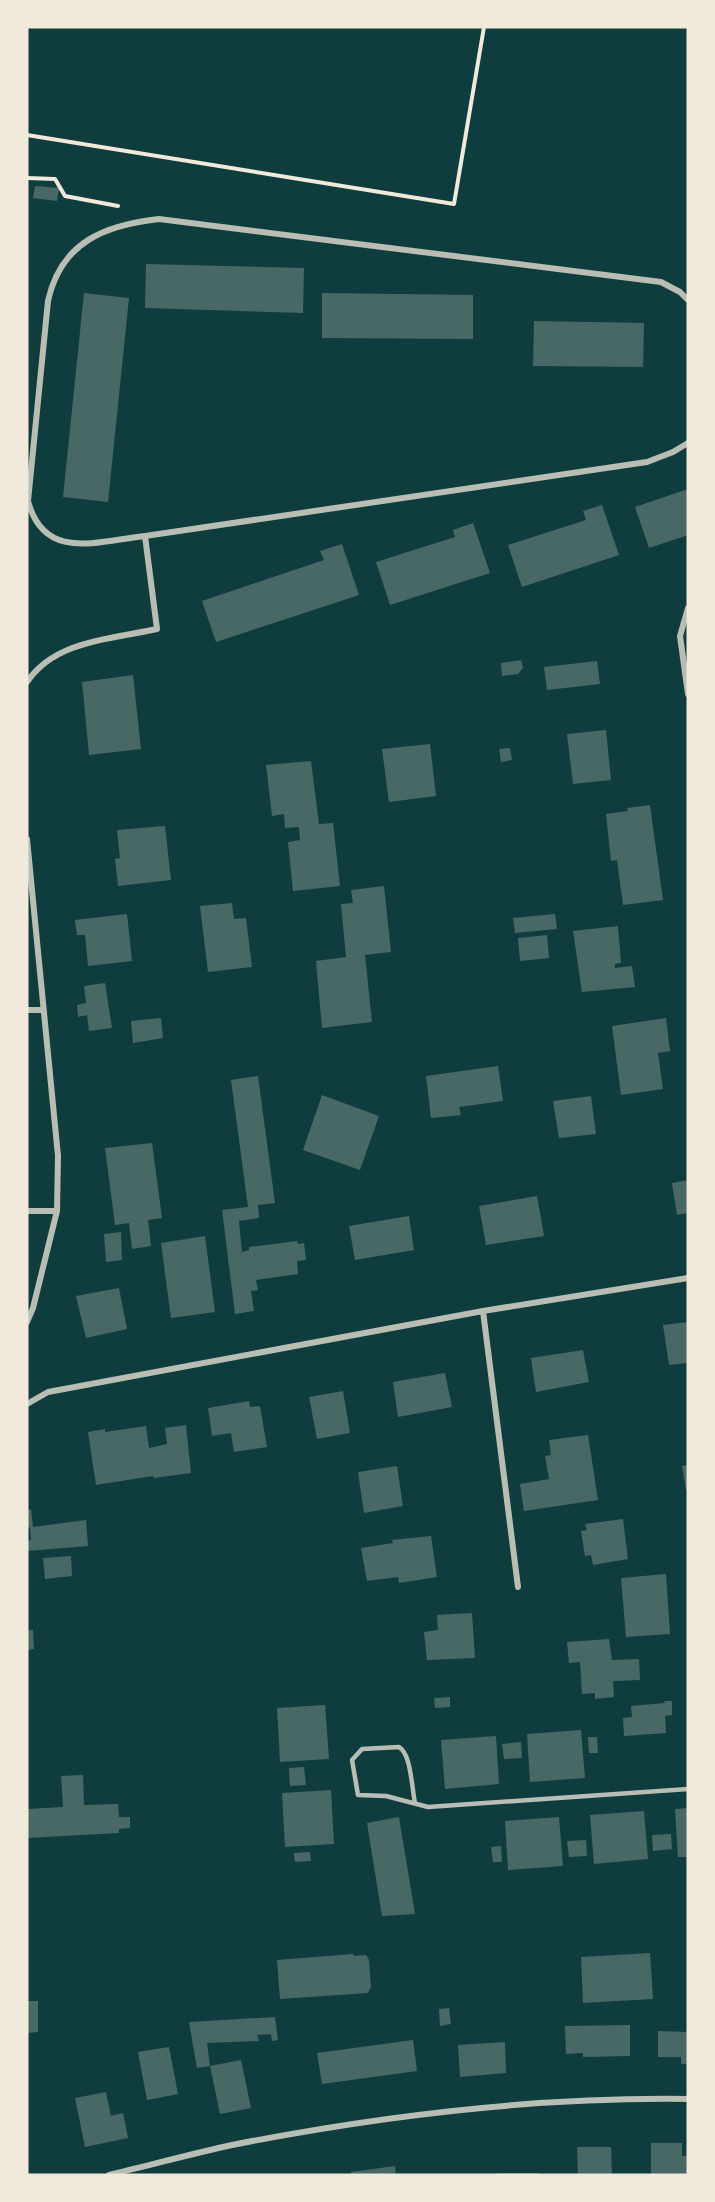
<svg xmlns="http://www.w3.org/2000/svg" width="715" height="2202" font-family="'Playfair Display',serif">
	<rect width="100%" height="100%" fill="#0f3d3e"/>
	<path fill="#486865" d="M35 186 59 188 57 201 33 198Z
		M146 264 304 268 303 313 145 308Z
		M84 293 129 298 108 502 63 497Z
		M322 293 473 295V339L322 338Z
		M534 321 644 323 643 367 533 366Z
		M688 489V535L649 548 635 507Z
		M602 505 619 555 522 587 508 545 586 520 583 511Z
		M473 523 490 573 390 605 376 562 455 537 453 530Z
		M342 544 359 595 216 642 202 601 324 560 320 551Z
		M521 660 523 668 518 674 502 676 501 663Z
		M597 661 600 684 547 690 544 667Z
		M133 675 141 749 89 755 82 682Z
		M606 730 611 780 573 784 567 734Z
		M430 744 436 796 389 802 382 749Z
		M510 748 512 760 501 762 499 749Z
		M311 761 319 824 333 823 340 886 293 891 288 842 300 840 299 827 285 828 284 814 272 816 266 765Z
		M650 805 663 900 623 905 617 860 611 861 606 814 628 811 627 808Z
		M165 826 171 880 118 886 115 859 120 858 117 830Z
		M384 886 391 952 365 955 372 1022 322 1028 316 961 346 957 341 904 353 903 351 890Z
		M232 903 234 919 246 918 252 967 208 972 200 906Z
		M127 914 132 961 88 966 85 935H77L75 920Z
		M555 914 557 929 515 933 513 918Z
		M618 926 621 963 615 964V968L632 966 635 987 582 992 573 931Z
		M547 935 549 958 520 961 518 938Z
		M105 983 112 1028 89 1031 87 1015 78 1017 77 1005 86 1003 84 986Z
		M161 1018 163 1038 133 1043 131 1021Z
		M666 1018 670 1051 658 1053 663 1089 621 1095 612 1026Z
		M498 1066 503 1101 459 1107 461 1115 431 1118 426 1076Z
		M258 1076 275 1203 258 1205 259 1218 239 1221 242 1252 249 1250V1247L297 1241 298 1244 304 1243 306 1260 297 1261 298 1274 256 1280 258 1290 251 1291 254 1311 235 1314 222 1210 248 1207 231 1080Z
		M322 1095 379 1116 360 1170 303 1150Z
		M591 1096 596 1134 559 1138 553 1101Z
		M152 1143 162 1218 148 1220 151 1246 132 1249 129 1223 115 1225 105 1148Z
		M688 1180V1213L677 1215 672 1183Z
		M537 1196 544 1236 486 1245 479 1206Z
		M409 1216 414 1250 355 1260 349 1226Z
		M121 1232 122 1260 106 1262 104 1234Z
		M205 1236 215 1312 171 1318 161 1243Z
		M119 1288 127 1329 86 1338 76 1296Z
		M688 1322V1363L669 1365 663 1325Z
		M583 1350 589 1382 536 1392 531 1358Z
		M445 1373 452 1407 398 1417 393 1382Z
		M343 1391 350 1433 317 1439 309 1397Z
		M249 1401 250 1407 260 1406 267 1447 234 1452 231 1433 212 1436 208 1408Z
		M186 1425 191 1473 154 1478 153 1476 96 1485 88 1432 105 1429V1432L146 1426 149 1448 167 1444 165 1428Z
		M588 1435 598 1500 524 1511 520 1484 549 1479 545 1456 551 1455 549 1440Z
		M688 1465V1489L686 1490 682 1466Z
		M397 1466 403 1506 364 1513 358 1472Z
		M31 1509 33 1527 86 1520 88 1546 27 1551V1541L31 1540 30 1527 27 1528V1510Z
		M623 1519 628 1559 593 1565 591 1555 585 1556 581 1531 587 1530 585 1524Z
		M431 1536 437 1577 399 1583 398 1577 367 1581 361 1548 393 1543 392 1540Z
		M71 1556 72 1576 45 1579 43 1558Z
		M666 1574 670 1634 626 1637 621 1578Z
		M472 1613 475 1658 427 1660 424 1632 438 1630 437 1615Z
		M27 1630H33L34 1649 27 1650Z
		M609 1639 612 1660 639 1659 640 1680 613 1681 614 1697 595 1699V1693L582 1694 580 1662 569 1663 567 1642Z
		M450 1697V1707L435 1708 434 1698Z
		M664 1701H672V1715L665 1716 666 1733 624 1736 623 1718 632 1717 631 1706 665 1703Z
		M325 1705 329 1759 280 1762 277 1708Z
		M581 1730 585 1778 530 1782 527 1734Z
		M496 1736 499 1784 445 1789 441 1740Z
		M588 1737H597L598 1753H589Z
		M521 1742 522 1758 504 1759 502 1744Z
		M304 1767 306 1785 290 1786 289 1768Z
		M83 1775 84 1805 118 1804 119 1817H130V1828L119 1829V1833L27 1838V1809L63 1807 61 1776Z
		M331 1790 334 1844 285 1847 282 1793Z
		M688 1808V1857H678L675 1809Z
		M644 1811 648 1859 594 1864 590 1815Z
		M399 1817 415 1914 382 1916 367 1823Z
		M559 1817 563 1866 508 1870 505 1821Z
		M671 1834 672 1849 653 1851 652 1835Z
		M586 1840 587 1856 569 1857 567 1841Z
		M501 1846 502 1862H493L491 1847Z
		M310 1852 311 1861 295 1862 294 1853Z
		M650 1953 653 1999 583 2003 581 1957Z
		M353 1954 354 1956 366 1955 369 1960 371 1987 368 1993 280 1999 277 1960Z
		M27 2001H38V2032L27 2033Z
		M449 2008 451 2024 440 2026 439 2009Z
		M275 2017 278 2040 272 2041 271 2034 257 2035 259 2041 207 2043 210 2066 197 2068 189 2022Z
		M630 2025V2056L583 2057V2053L566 2054 565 2026Z
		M658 2031 688 2032V2064H681V2057H658Z
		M413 2040 417 2071 322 2084 317 2053Z
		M505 2042 506 2073 460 2077 458 2045Z
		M169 2047 178 2094 147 2100 138 2052Z
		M241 2060 251 2108 220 2114 210 2066Z
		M106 2092 111 2116 123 2113 128 2138 85 2147 75 2098Z
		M651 2143H682V2156H688V2175H651Z
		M577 2147H611L612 2175H578Z
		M395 2166 396 2175H351V2172Z
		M497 2173H539V2175H497Z"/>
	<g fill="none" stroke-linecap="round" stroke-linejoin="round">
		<path stroke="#f1e9da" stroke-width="4" d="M27 135 454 204 484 27
			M27 178 55 179 65 196 118 206"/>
		<path stroke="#b8beb3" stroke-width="4.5" d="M415 1803C412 1790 411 1753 399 1747L362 1749 352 1760 358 1795 386 1796 428 1807 688 1789"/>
		<path stroke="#b8beb3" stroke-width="6" d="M688 300 680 292 661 282 159 219C105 225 61 242 48 301L28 501C44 562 98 541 145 536L647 462 673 452 688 443
			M688 608 680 636 688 694
			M27 682C55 640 112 639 157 629L145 536
			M27 839 58 1156 57 1211 33 1308 27 1322
			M27 1010H43
			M27 1211H57
			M483 1311 518 1587
			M27 1404 48 1392 483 1311 688 1278
			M109 2175C151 2165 194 2153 237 2144 385 2115 537 2097 688 2099"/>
	</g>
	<rect width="715" height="2202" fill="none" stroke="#f1e9da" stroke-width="57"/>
</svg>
